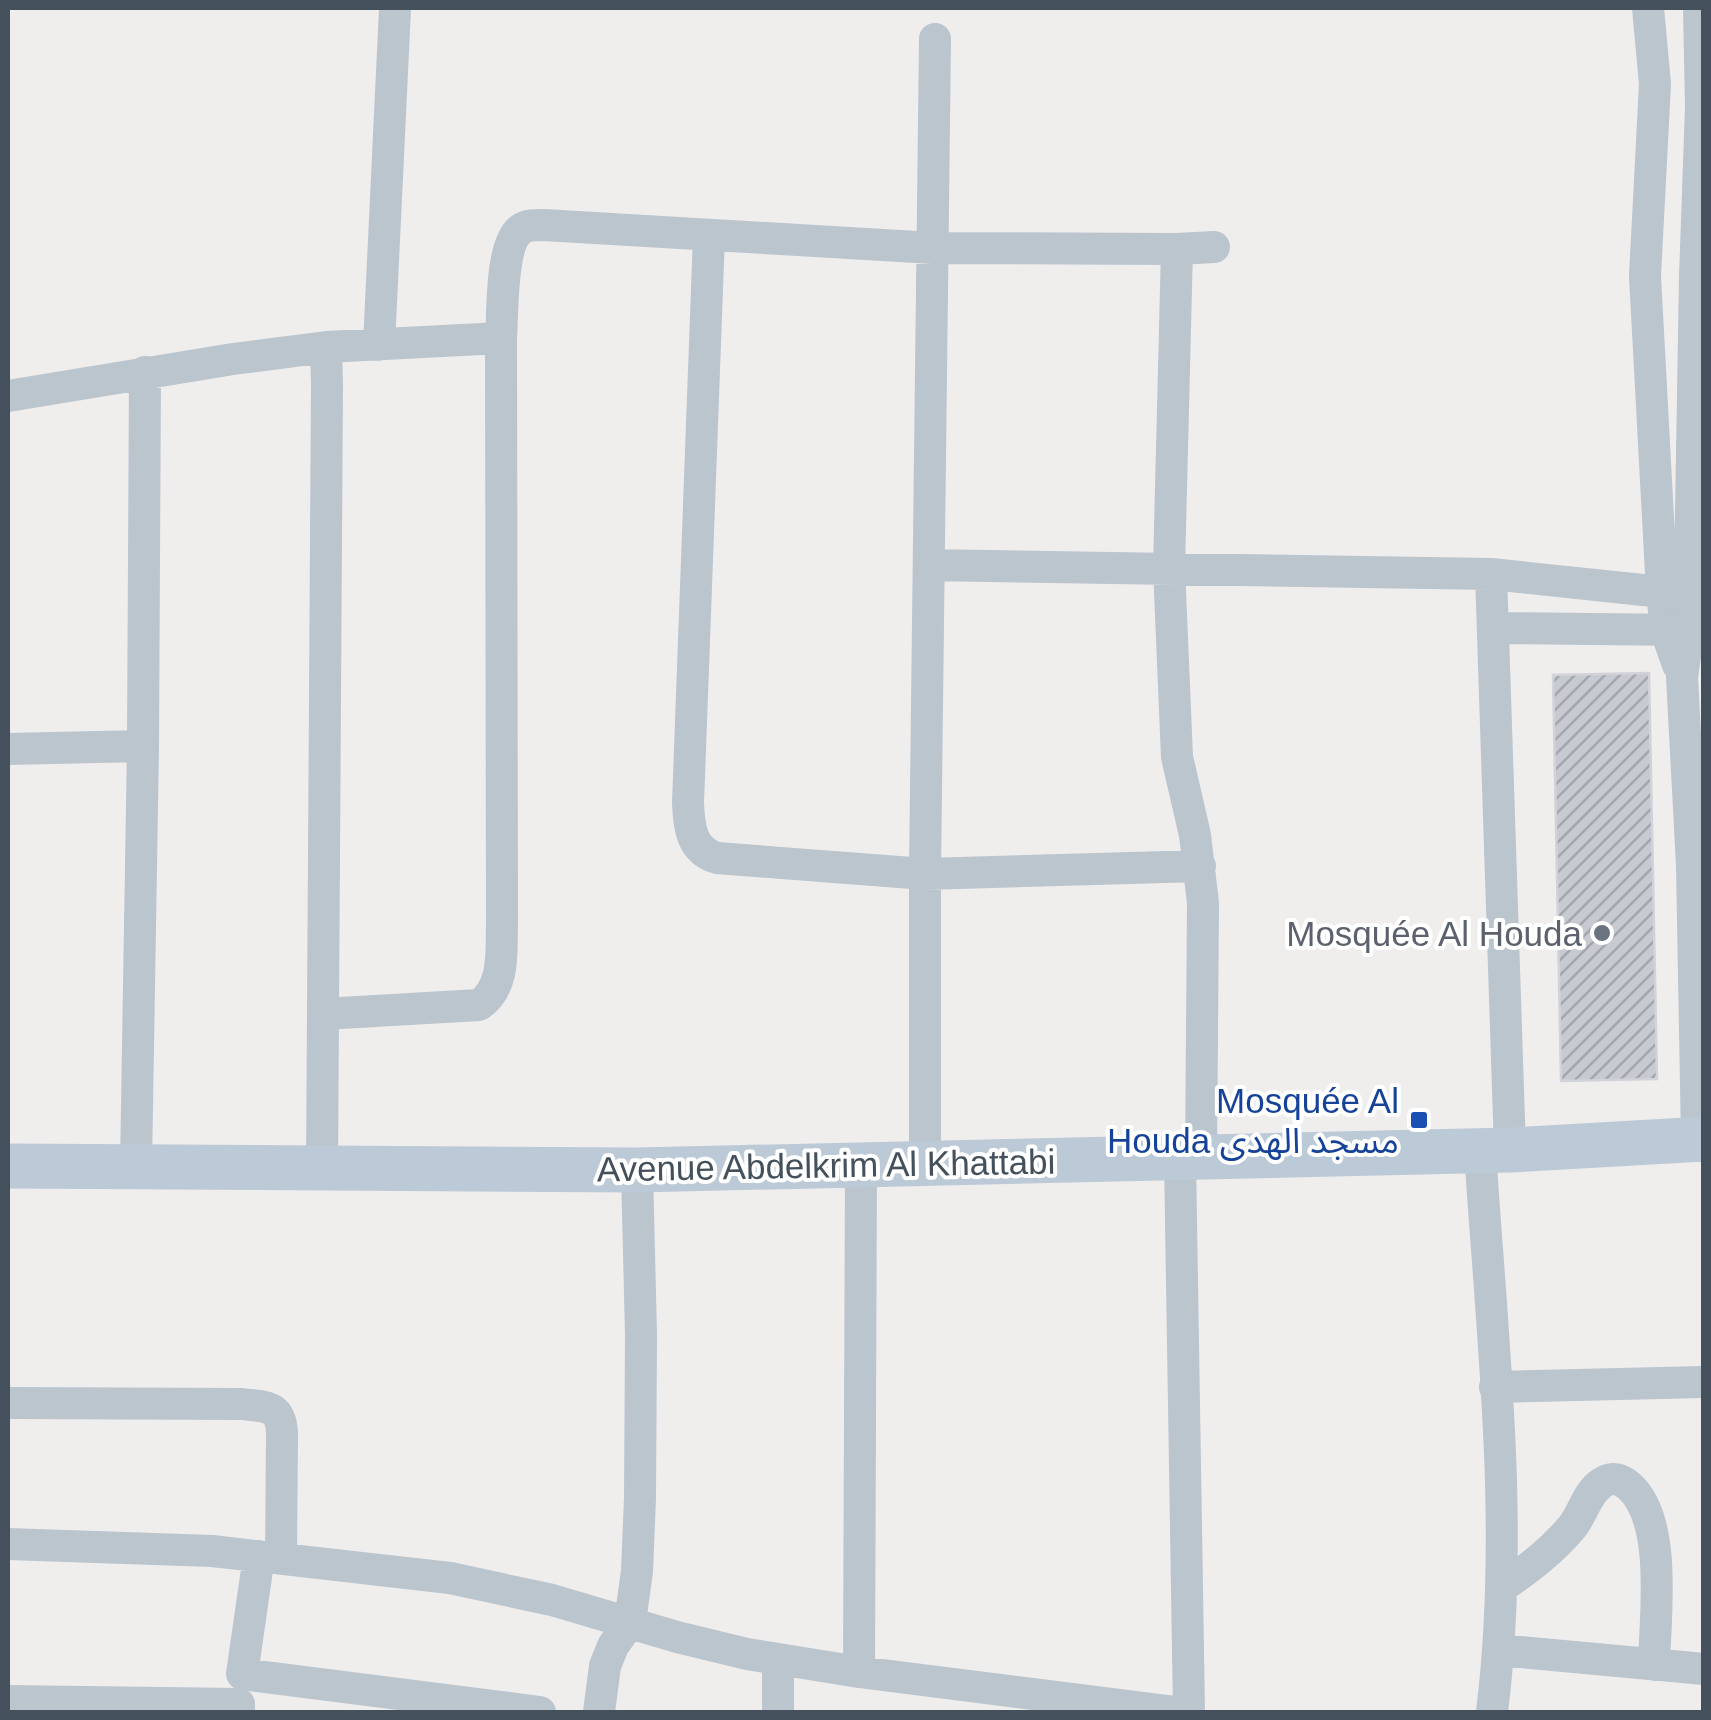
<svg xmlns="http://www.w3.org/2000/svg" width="1711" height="1720" font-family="Arial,'Noto Sans Arabic',sans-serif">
	<defs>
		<pattern id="building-hatch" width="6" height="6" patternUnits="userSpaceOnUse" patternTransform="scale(2.5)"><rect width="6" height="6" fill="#c7cad0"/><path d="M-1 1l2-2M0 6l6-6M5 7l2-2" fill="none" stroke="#a3a6ac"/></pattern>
	</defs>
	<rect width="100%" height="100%" fill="#f0eded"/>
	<path fill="url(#building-hatch)" stroke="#d1d3d9" stroke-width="2.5" d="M1649 673 1657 1079 1561 1081 1553 675Z"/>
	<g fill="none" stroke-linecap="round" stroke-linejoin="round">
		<path stroke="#bac5ce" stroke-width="32" d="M1648 8 1655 84 1645 276 1662 592 1666 631 1678 665
			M709 235 688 803C689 827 691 850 717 858L925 874 1200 866
			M1177 249 1169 568 1177 757 1195 835 1203 903 1201 1158
			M501 338C503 314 500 244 521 229 527 225 536 225 544 225L933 248 1177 249 1214 247
			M379 345 395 9
			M8 396 233 359 326 347 501 338 502 921C501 950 506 987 479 1005L323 1014
			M929 565 1491 574 1662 592 1704 601
			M1491 574 1510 1150
			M1494 628 1685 630
			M8 749 143 746
			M1697 1140 1692 865 1682 677 1689 629 1695 277 1701 107 1699 8
			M1480 1151C1492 1338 1515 1526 1492 1712
			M1180 1159 1189 1712
			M925 1164V874L935 39
			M136 1166 143 746 145 372
			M322 1169 327 384 326 347
			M1495 1387 1704 1382
			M8 1403 242 1404C265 1407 280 1404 282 1432L281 1558
			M8 1544 212 1551 450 1578 552 1600 677 1637 747 1654 859 1672 1176 1712
			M259 1556 242 1674 540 1712
			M1502 1587C1528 1569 1552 1551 1572 1527 1583 1514 1587 1492 1602 1483 1612 1476 1621 1479 1629 1486 1668 1520 1655 1617 1654 1665
			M1499 1650 1704 1669
			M859 1672 861 1165
			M8 1701 239 1704V1712
			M599 1712 605 1666 613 1646 630 1622 637 1571 640 1498 641 1335 637 1170
			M778 1712V1660"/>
		<path stroke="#bcc9d6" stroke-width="45" d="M8 1166 637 1170 1510 1150 1704 1139"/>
	</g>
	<circle fill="#6b7280" stroke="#fff" stroke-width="4" cx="1602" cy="933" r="10"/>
	<rect fill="#1a4fb4" stroke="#fff" stroke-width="4" x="1409" y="1110" width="20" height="20" rx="5"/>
	<g text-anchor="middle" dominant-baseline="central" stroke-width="8" stroke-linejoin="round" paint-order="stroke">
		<g font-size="35" fill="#5b616d" stroke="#fff" text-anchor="end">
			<text x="1582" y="933">Mosquée Al Houda</text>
		</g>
		<g font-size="35" fill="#164399" stroke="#fff" text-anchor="end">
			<text x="1399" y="1100">Mosquée Al<tspan x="1399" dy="40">Houda مسجد الهدى</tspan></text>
		</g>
		<g font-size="35" fill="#44515c" stroke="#fff">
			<text transform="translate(826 1165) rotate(-1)">Avenue Abdelkrim Al Khattabi</text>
		</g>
	</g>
	<rect width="1711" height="1720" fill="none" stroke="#44515c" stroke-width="20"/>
</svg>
